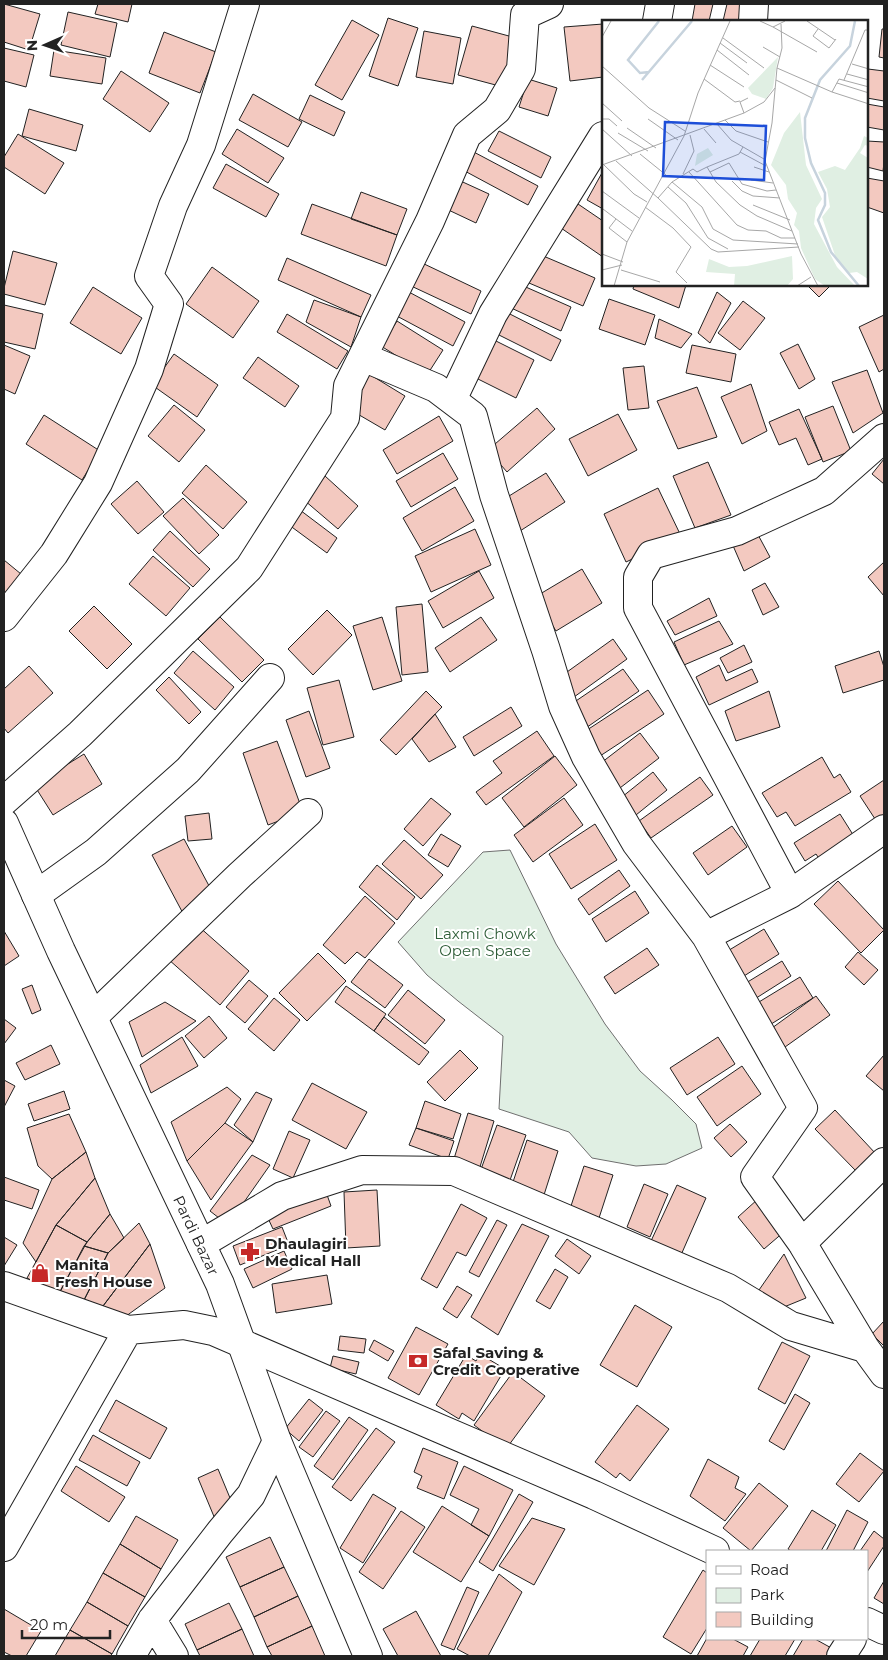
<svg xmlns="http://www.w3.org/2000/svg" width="888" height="1660" font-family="Montserrat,sans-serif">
	<rect width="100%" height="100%" fill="#fff"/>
	<path fill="#e0efe3" stroke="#6f6f6f" d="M510 850 556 944 605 1024 640 1071 672 1100 696 1124 702 1148 666 1164 636 1166 592 1158 569 1132 499 1109 503 1036 458 1001 427 975 398 942 483 852Z"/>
	<path fill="#f3c9c0" stroke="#222" d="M4 4 40 14 29 50 4 42Z
		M98 4H132L128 22 95 14Z
		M695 4H713L709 21H692Z
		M727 4H744L741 21H723Z
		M68 12 117 23 110 57 61 45Z
		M388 18 418 28 398 86 369 76Z
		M352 20 379 35 342 100 315 85Z
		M603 24V77L570 81 564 27Z
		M472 26 520 39 507 88 458 75Z
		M882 29H884V58L879 57Z
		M424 31 461 38 453 84 416 77Z
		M164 32 216 52 200 93 149 73Z
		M4 48 34 55 26 87 4 81Z
		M54 50 106 58 102 84 50 76Z
		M868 69 884 71V101L867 98Z
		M121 71 169 103 150 132 103 99Z
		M528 79 557 88 548 116 519 107Z
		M253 94 302 122 288 147 239 120Z
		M310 95 345 112 334 136 299 119Z
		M867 104 884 107V130L867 127Z
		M29 109 83 125 76 151 22 136Z
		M237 129 284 158 268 183 222 154Z
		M499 131 551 157 541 178 488 151Z
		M18 134 64 163 45 194 4 167V157Z
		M867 141 884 142V163L883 171 867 167Z
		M470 150 538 186 528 205 461 169Z
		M226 164 279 194 266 217 213 188Z
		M603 171V209L587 200Z
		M454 178 489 194 476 223 440 206Z
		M867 178 884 181V213L867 207Z
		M361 192 407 209 397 235 351 219Z
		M312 204 397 235 386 266 301 234Z
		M578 204 603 221V257L561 228Z
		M13 251 57 263 45 305 4 294V288Z
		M541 255 595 278 583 306 529 283Z
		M287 258 371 295 361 317 278 280Z
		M420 262 481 291 471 314 409 285Z
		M212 267 259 301 233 338 186 304Z
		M519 284 571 307 561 331 509 307Z
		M634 285H686L679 308 633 289Z
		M807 285H831L819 297Z
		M93 287 142 318 121 354 70 323Z
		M407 291 465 322 453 346 395 315Z
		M717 292 731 303 710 343 698 333Z
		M609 299 655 315 645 345 599 329Z
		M314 300 361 317 351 347 306 322Z
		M743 301 765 318 740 350 718 333Z
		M4 305 43 314 35 349 4 342Z
		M502 310 561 340 551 361 491 331Z
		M287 314 348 351 337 369 277 332Z
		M884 315V369L879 372 859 327Z
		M659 319 692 334 681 348 655 338Z
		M397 321 443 350 427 375 381 346Z
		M492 339 534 360 516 398 474 377Z
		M798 344 815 379 799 389 780 353Z
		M4 345 30 356 15 394 4 389Z
		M692 345 736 354 731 382 686 373Z
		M174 354 218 385 197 417 152 385Z
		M258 357 299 386 285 407 243 378Z
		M644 366 649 408 628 410 623 368Z
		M867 370 883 413 853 433 832 382Z
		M369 374 405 396 385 430 349 409Z
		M751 384 767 431 742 444 721 397Z
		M697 387 717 437 678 449 657 401Z
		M174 405 205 430 179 462 148 436Z
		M833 406 851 451 823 462 805 417Z
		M537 408 555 429 507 472 488 450Z
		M799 409 822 459 808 465 796 438 779 445 769 422Z
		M618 414 637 450 588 476 569 439Z
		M44 415 100 451 82 480 26 444Z
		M439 416 453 441 397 474 383 450Z
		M443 453 458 479 411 507 396 481Z
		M884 459V484L872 474Z
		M708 462 731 515 695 528 673 476Z
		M206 465 247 502 223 529 182 493Z
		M546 473 565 502 520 531 501 501Z
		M325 476 358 506 338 529 304 500Z
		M137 481 164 512 138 534 111 504Z
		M455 487 474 521 422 551 403 518Z
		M658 488 681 536 626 562 604 514Z
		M183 498 219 535 199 554 163 516Z
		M296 507 337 538 327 553 285 522Z
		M475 529 491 565 431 592 415 556Z
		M170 531 210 569 193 587 153 550Z
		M756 531 770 557 744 571 731 541Z
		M153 556 190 588 166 616 129 584Z
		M4 560 21 574 4 597Z
		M884 562V596L868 577Z
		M582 569 602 603 556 631 535 597Z
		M479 571 494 598 443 628 428 601Z
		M765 583 779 607 763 615 752 590Z
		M709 598 717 616 675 635 667 621Z
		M422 604 428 672 402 675 396 607Z
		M94 606 132 644 107 669 69 631Z
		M327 610 352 635 313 675 288 649Z
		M220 617 264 660 242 682 198 639Z
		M382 617 402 681 373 690 353 626Z
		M481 617 497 640 450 672 435 648Z
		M719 621 733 644 684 665 674 642Z
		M613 639 627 659 574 697 560 677Z
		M744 645 752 662 728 673 720 658Z
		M193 651 234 687 215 710 174 673Z
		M879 651 884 667V680L843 693 835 666Z
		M719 665 726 681 752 669 758 682 709 705 696 677Z
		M29 666 53 693 8 733 4 728V689Z
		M623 669 639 691 583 730 567 707Z
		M169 677 201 712 189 724 156 690Z
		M339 680 354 737 323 745 307 688Z
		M648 690 664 714 600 756 584 732Z
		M426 691 442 707 396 755 380 740Z
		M769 691 780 727 736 741 725 711Z
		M511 707 522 726 474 756 463 737Z
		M309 711 330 768 306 777 286 720Z
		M435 714 456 747 429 762 412 739Z
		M537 731 554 756 486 805 476 792 502 773 493 761Z
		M640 733 659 758 616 791 597 766Z
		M277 741 303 812 268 825 243 753Z
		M84 754 102 784 53 815 34 785Z
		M555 756 577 785 524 827 502 798Z
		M822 757 834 778 840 774 851 792 795 826 786 812 777 817 762 793Z
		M653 772 667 790 631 819 617 801Z
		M700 777 713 795 651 838 639 821Z
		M884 780V817L877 822 860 796Z
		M431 798 451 814 423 846 404 829Z
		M564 798 583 825 533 862 514 835Z
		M209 813 212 839 188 841 185 816Z
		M840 814 857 841 822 863 816 854 805 861 794 843Z
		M595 824 617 860 571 889 549 854Z
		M732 826 747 847 708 875 693 853Z
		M441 834 461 846 448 867 428 855Z
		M184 839 215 897 186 919 152 855Z
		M404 840 443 875 421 899 382 864Z
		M377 865 415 897 397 920 359 887Z
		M619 870 630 886 589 915 578 899Z
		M838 881 884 930 861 953 814 904Z
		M635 891 649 913 606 942 592 919Z
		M365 896 395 923 365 958 357 952 345 964 323 945Z
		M197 925 249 971 220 1005 168 959Z
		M764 929 779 954 736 981 721 955Z
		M4 931 19 956 4 966Z
		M647 948 659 965 615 994 604 977Z
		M858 952 878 970 864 985 845 967Z
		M318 953 346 981 307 1021 279 993Z
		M369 959 403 985 385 1008 351 982Z
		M782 961 791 976 750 1002 741 986Z
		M800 977 813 998 768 1026 754 1005Z
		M249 980 268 996 245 1023 226 1007Z
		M32 985 41 1010 32 1014 22 989Z
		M346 986 386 1014 374 1031 335 1002Z
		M408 990 445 1020 425 1044 388 1015Z
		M816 996 830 1015 785 1047 772 1028Z
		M274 998 300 1020 274 1051 248 1029Z
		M165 1002 196 1021 142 1057 129 1022Z
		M209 1016 227 1038 204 1058 185 1036Z
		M384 1017 429 1052 419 1065 374 1031Z
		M4 1019 16 1028 4 1044Z
		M182 1037 198 1066 151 1093 140 1065Z
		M718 1037 735 1064 687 1095 670 1068Z
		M51 1045 60 1064 25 1080 16 1063Z
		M460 1050 478 1068 445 1101 427 1082Z
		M884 1055V1091L866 1076Z
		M742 1066 761 1094 717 1126 697 1097Z
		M4 1080 15 1086 4 1107Z
		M312 1083 367 1112 346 1149 292 1120Z
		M227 1087 241 1099 225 1123 187 1161 171 1122Z
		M64 1091 70 1109 34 1121 28 1104Z
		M256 1092 272 1099 253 1142 234 1125Z
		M425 1101 461 1114 453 1139 416 1128Z
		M835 1110 876 1154 857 1172 815 1129Z
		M468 1113 494 1121 479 1170 453 1162Z
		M69 1114 86 1152 52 1179 38 1166 27 1128Z
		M225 1123 253 1142 211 1200 187 1161Z
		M730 1124 747 1142 731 1157 714 1138Z
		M497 1125 526 1135 509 1183 480 1172Z
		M416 1128 454 1141 448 1159 409 1145Z
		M289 1131 310 1140 293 1178 273 1169Z
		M527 1140 558 1151 543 1198 511 1188Z
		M86 1152 95 1178 56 1225 36 1262 23 1243 52 1179Z
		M252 1155 270 1165 228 1225 210 1211Z
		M584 1166 613 1175 599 1218 570 1209Z
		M4 1177 39 1190 32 1209 4 1200Z
		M95 1178 110 1214 87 1242 56 1225Z
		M644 1184 668 1194 650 1237 627 1227Z
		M677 1185 706 1198 681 1255 651 1241Z
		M377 1190 380 1246 346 1248 344 1192Z
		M326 1192 331 1206 273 1229 267 1216Z
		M758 1199 785 1231 764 1249 738 1217Z
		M461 1204 487 1218 466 1256 457 1252 437 1288 421 1279Z
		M110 1214 124 1238 108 1253 84 1246Z
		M497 1220 507 1225 479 1277 469 1272Z
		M139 1223 150 1244 100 1310 84 1300 108 1253Z
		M522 1224 549 1236 498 1335 471 1317Z
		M56 1225 87 1242 58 1295 27 1278Z
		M282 1227 289 1245 240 1265 233 1246Z
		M4 1237 17 1245 4 1266Z
		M567 1239 591 1256 579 1274 555 1256Z
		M150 1244 165 1288 122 1319 100 1310Z
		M84 1246 108 1253 81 1306 59 1294Z
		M284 1251 292 1269 253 1288 244 1269Z
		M784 1254 806 1298 784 1307 759 1290Z
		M555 1269 568 1277 550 1309 536 1301Z
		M327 1275 332 1304 276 1313 272 1284Z
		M457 1286 472 1295 457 1318 443 1309Z
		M635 1305 672 1327 637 1387 600 1365Z
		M884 1321V1346L872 1334Z
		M416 1327 448 1344 419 1395 388 1378Z
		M340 1336 366 1339 364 1353 338 1350Z
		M374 1340 394 1351 388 1361 369 1350Z
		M782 1342 810 1356 785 1404 758 1389Z
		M480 1354 505 1369 474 1421 462 1413 459 1419 436 1405 466 1355 476 1361Z
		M333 1356 359 1362 356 1374 330 1368Z
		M513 1372 545 1396 506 1449 474 1425Z
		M795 1394 810 1403 784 1450 769 1441Z
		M309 1399 323 1410 299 1441 285 1429Z
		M116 1400 167 1428 150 1459 99 1431Z
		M637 1405 669 1429 630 1481 620 1473 616 1478 595 1462Z
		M326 1411 340 1421 313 1457 299 1447Z
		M349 1417 368 1430 333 1480 314 1466Z
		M376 1428 395 1442 351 1501 332 1487Z
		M93 1435 140 1462 127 1486 79 1460Z
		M423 1448 458 1462 444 1499 417 1488 422 1476 414 1472Z
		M860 1453 884 1471 859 1502 836 1484Z
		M708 1459 739 1477 735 1488 746 1494 725 1521 690 1496Z
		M76 1466 125 1497 109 1522 61 1491Z
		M464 1466 513 1490 489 1536 471 1525 479 1509 450 1495Z
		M218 1469 235 1510 215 1519 198 1478Z
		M759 1483 788 1506 751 1551 723 1528Z
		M373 1494 396 1508 363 1563 340 1548Z
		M519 1494 533 1502 493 1571 479 1562Z
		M442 1506 489 1536 461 1582 413 1552Z
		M812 1510 836 1525 821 1551H791L788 1549Z
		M847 1510 868 1522 853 1551H826Z
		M401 1511 425 1527 383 1589 359 1572Z
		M136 1516 178 1540 161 1569 120 1544Z
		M532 1518 565 1529 534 1585 499 1566Z
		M874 1531 884 1539V1546L867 1572V1551H860Z
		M270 1537 284 1567 240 1587 226 1557Z
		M120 1544 161 1569 145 1597 103 1573Z
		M284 1567 298 1596 254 1617 240 1587Z
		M703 1570 707 1573V1628L691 1654 663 1637Z
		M103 1573 145 1597 128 1626 87 1602Z
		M499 1574 522 1592 488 1656H470L457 1649Z
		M884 1581V1604L874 1598Z
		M467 1587 479 1592 454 1650 441 1645Z
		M298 1596 312 1626 267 1647 254 1617Z
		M87 1602 128 1626 112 1654 70 1630Z
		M229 1603 242 1629 197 1650 185 1624Z
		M4 1609 41 1631 26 1656H12L4 1652Z
		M416 1611 441 1656H398L383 1629Z
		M312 1626 325 1656H272L267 1647Z
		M242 1629 254 1656H200L197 1650Z
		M70 1630 112 1654 110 1656H55Z
		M707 1638 733 1639 748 1647 743 1656H697Z
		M760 1639H795L785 1656H750Z
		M803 1639H815L835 1650 831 1656H793Z"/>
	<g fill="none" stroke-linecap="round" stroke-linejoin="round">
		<g stroke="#222" stroke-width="30">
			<path id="minor" d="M657 21 660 4
				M753 21 754 4
				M363 357 436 388 473 416 494 495 546 650 563 706 586 757 636 843 706 936
				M452 400 493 314 603 136
				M4 617 54 554 98 483 149 369 169 304 149 276 173 206 201 145 245 4
				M4 801 80 734 249 568 345 418 348 386 430 221 467 135 497 110 521 69 525 15 549 4
				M884 829 790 894 706 936 803 1108 755 1177 802 1243 865 1348 884 1374
				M790 894 638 608V577L651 555 737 531 824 491 884 438
				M36 895 96 852 188 770 270 678
				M93 1017 240 875 308 813
				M802 1243 884 1162
				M201 1244 282 1196 362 1170 454 1171 728 1288 791 1326 865 1348
				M4 1286 128 1330 184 1325 213 1331 594 1495 715 1551
				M4 1547 128 1330
				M152 1620 174 1656
				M867 1622 884 1630
				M131 1656 152 1620 220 1532 251 1495 277 1441
				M841 1656 852 1639"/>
		</g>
		<g stroke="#222" stroke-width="30">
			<g id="major">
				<path id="s1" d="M4 823 61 951 220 1284 277 1441 368 1656"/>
			</g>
		</g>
		<use href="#minor" stroke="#fff" stroke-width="28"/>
		<use href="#major" stroke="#fff" stroke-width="28"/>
	</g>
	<defs>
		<g id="pharmacy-bare" transform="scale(1.5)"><path d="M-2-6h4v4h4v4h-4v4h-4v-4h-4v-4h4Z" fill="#c62828" stroke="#fff" stroke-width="2.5" paint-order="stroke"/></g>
		<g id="shop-bare" transform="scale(1.5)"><path d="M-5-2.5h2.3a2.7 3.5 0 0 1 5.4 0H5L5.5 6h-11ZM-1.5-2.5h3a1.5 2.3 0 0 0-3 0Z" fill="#c62828" stroke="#fff" stroke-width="2.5" paint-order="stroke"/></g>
		<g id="bank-bare" transform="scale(1.5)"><path d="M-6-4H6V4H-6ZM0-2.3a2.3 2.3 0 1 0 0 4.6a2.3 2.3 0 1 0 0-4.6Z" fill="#c62828" stroke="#fff" stroke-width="2.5" paint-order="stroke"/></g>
	</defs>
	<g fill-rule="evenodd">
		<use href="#pharmacy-bare" x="250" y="1252"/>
		<use href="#shop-bare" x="40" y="1273"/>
		<use href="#bank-bare" x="418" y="1361"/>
	</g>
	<g text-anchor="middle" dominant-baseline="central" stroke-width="4" stroke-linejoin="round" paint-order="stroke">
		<g font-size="15" fill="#2f5e38" stroke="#fff">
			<text x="485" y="933">Laxmi Chowk<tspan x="485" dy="17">Open Space</tspan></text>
		</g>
		<g font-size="15" fill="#222" stroke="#fff">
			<text stroke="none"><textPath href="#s1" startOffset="455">Pardi Bazar</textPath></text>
		</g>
		<g font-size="15" font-weight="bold" fill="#222" stroke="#fff" text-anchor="start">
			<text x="265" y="1243">Dhaulagiri<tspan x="265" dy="17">Medical Hall</tspan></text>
			<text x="55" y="1264">Manita<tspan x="55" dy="17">Fresh House</tspan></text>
			<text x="433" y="1352">Safal Saving &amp;<tspan x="433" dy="17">Credit Cooperative</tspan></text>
		</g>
	</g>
	<g transform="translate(602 20)">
		<rect width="266" height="266" fill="#fff"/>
		<path d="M176 37 171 68 164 79 150 74 146 68ZM198 92 204 145 220 179 214 188 212 204 235 247 253 266H223L213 259 199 228 197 211 192 205 195 193 186 179 184 165 169 145 182 113ZM262 116 266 118V126L263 125 258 133 266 138V266V259L255 252 247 253 235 241 220 197 228 187 225 169 216 152 233 146 243 150 258 128ZM106 128 111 135 93 146 95 134ZM190 236 191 259 185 266H132L133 254 104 252 107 239 127 247 145 246Z" fill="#e0efe3"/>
		<path fill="none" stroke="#c7d3dd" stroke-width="2.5" d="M253 1 248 26 218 60 203 98V118L209 143 223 173V185L216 200 229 232 257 266M47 52 38 53 26 40 57 1M40 60 90 1"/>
		<path fill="none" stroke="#a7a7a7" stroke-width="1" d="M158 1 171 7 183 1M205 1 233 20M171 7 215 32M216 9 211 16 227 28 234 19M0 17 9 1M121 18 162 48M118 23 145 43M161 27 178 37M115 30 147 55M250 44 267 49M108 45 142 67M0 46 47 88 83 111M175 48 180 28 179 4M245 54 267 60M102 59 133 82 138 81M174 60 210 78M242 60 263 10H267M235 63 267 73M230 72 267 84M0 83 20 101M142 93 138 82 146 78M0 99H7L15 106M46 99 76 120M123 100 134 111 166 122M115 104 129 120 162 139M25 108 54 128M0 109 30 136M102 109 114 123M16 113 46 131M138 132 164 146M38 134 64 155M14 141 56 178 70 162 100 187 111 209 131 220 196 224M0 145 142 93 162 82 173 68M2 145 32 174 45 182M105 147 137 134 141 127M152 147 167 152M87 152 135 205 146 210 164 211 179 218H193M108 152 127 143 140 164 165 171 174 170M81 154 92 131 88 115M149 160 171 163M130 161 140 171 151 176 178 178M70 162 91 149 95 152 105 147 114 162 138 185 155 196 190 211M66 167 84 183 106 218 126 229M0 171 37 198M56 178 109 229 116 232 197 227M151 185 188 200M43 187 71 208 89 227 74 252 85 263M1 189 30 211M14 199 7 208 25 222M0 234 21 242M0 250 20 245M19 250 58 262M12 266 25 222 82 116 96 73 128 1M195 266 209 257M216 266 199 234 163 141 170 103 175 48 230 72 237 59 267 67"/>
		<path fill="#1d4ed8" fill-opacity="0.15" stroke="#1d4ed8" stroke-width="2.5" d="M63 102 164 106 162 160 61 156Z"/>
		<rect width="266" height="266" fill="none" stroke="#222" stroke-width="2.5"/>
	</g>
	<rect width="888" height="1660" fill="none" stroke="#222222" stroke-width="10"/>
	<rect x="706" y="1550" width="162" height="90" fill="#ffffff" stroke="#a7a7a7"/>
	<rect x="716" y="1566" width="25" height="8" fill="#ffffff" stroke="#a7a7a7"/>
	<text x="750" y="1575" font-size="15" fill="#222222">Road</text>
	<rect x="716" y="1588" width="25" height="15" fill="#e0efe3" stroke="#a7a7a7"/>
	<text x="750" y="1600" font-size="15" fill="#222222">Park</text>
	<rect x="716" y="1612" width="25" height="15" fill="#f3c9c0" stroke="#a7a7a7"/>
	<text x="750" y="1625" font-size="15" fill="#222222">Building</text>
	<g transform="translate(45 45) rotate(268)" stroke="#ffffff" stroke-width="4" paint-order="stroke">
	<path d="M0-4L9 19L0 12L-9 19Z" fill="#222222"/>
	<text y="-8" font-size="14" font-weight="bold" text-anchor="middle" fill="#222222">N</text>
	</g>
	<path d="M22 1630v8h88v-8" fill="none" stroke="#222222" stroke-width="2.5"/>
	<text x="30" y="1630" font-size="15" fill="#222222" stroke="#ffffff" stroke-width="4" paint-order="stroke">20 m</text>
</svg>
